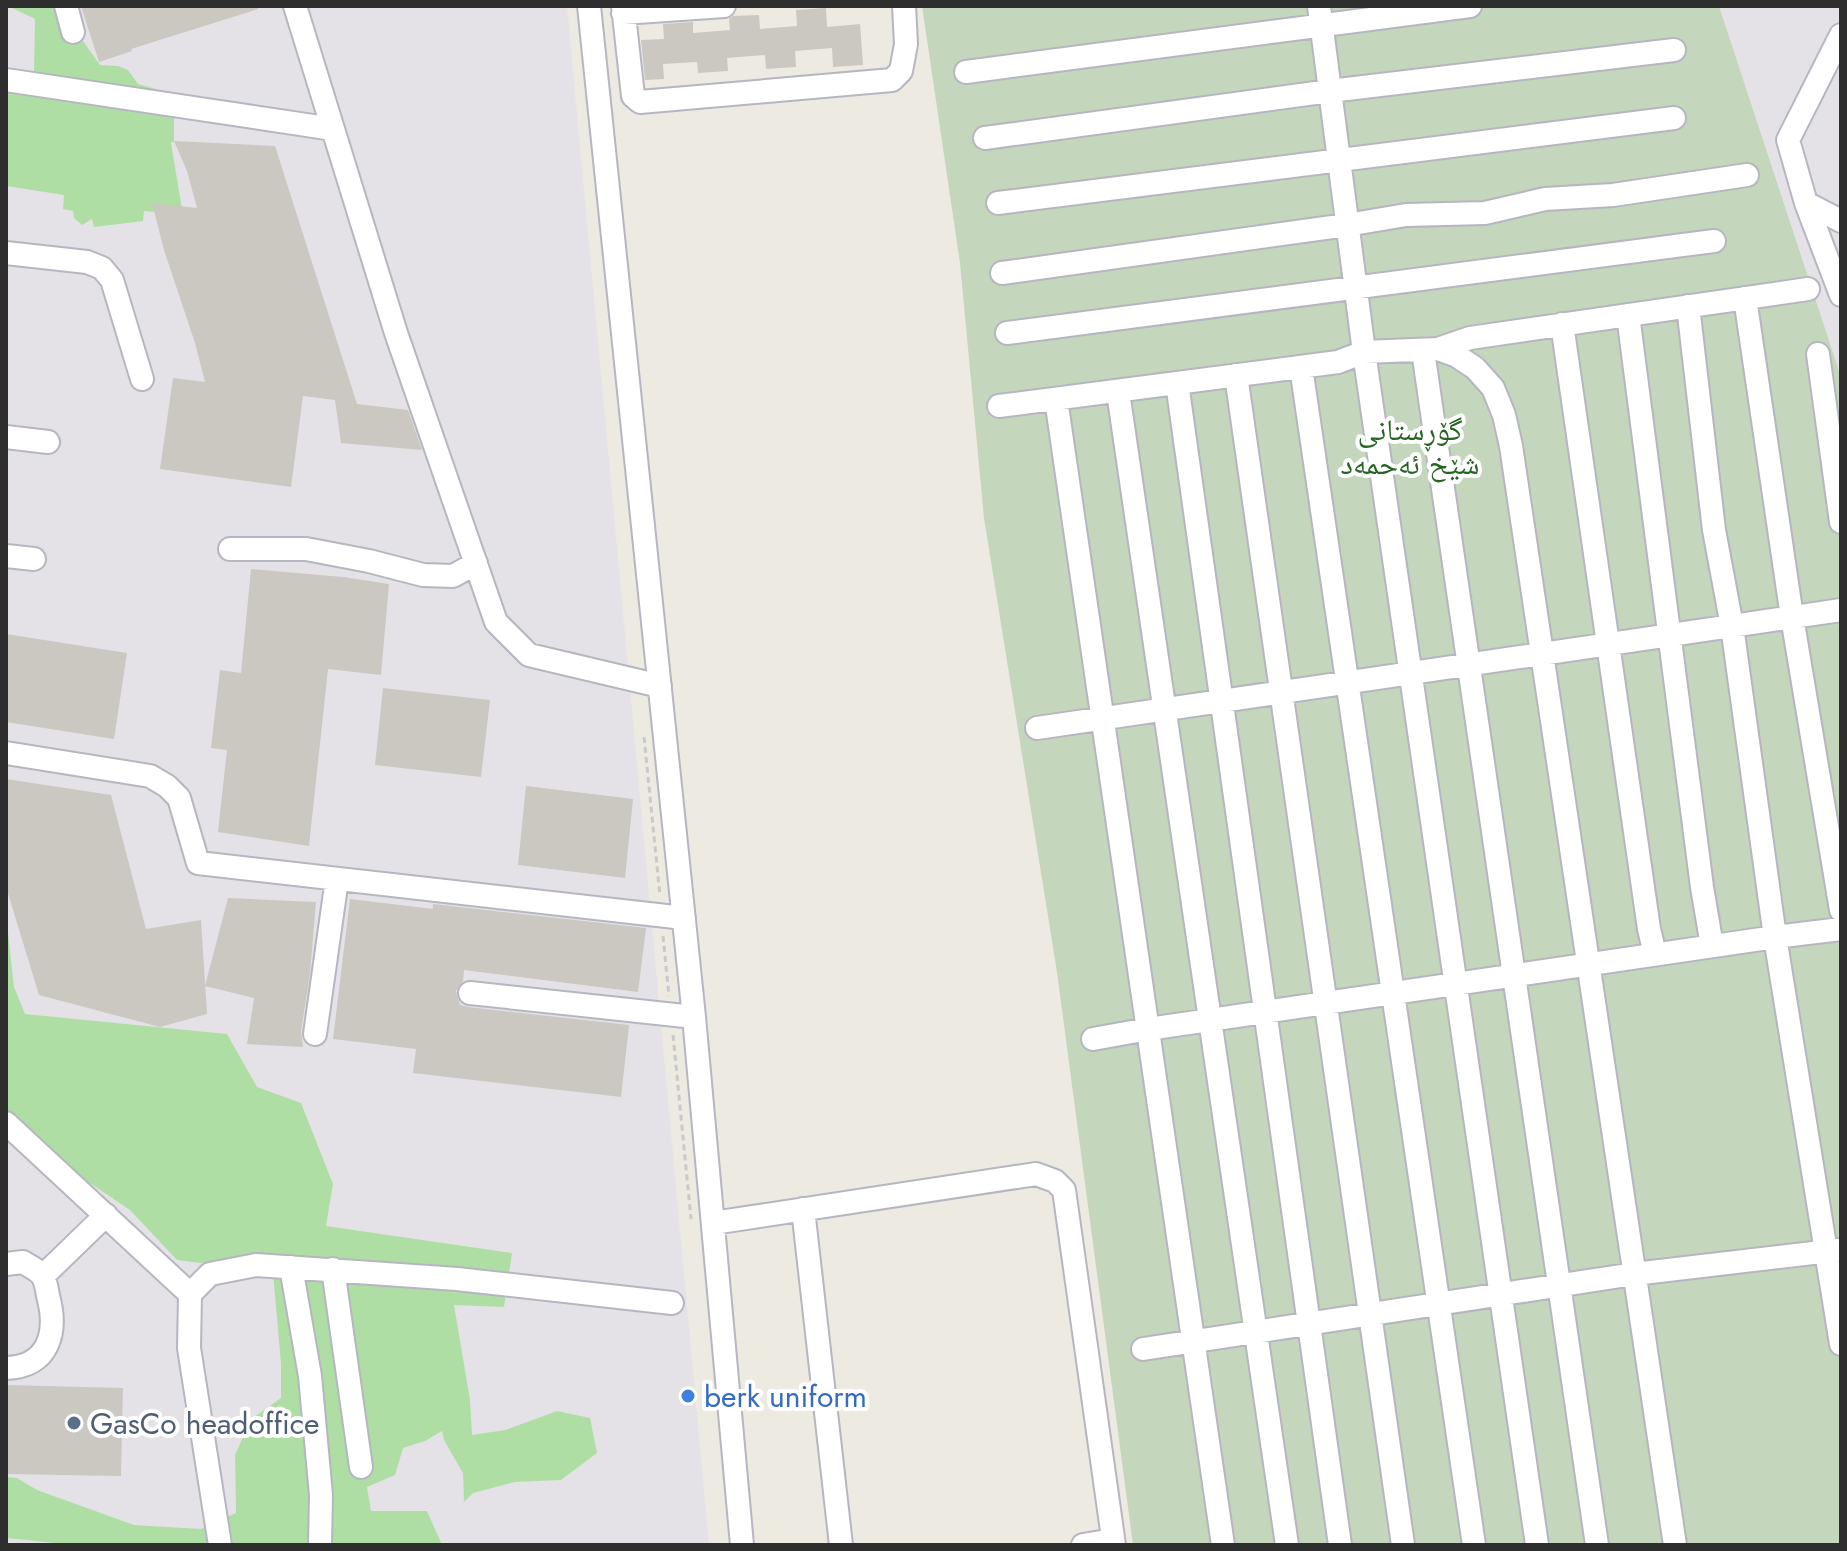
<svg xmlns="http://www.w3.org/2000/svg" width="1847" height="1551" font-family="Jost,'Noto Naskh Arabic',sans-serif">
	<rect width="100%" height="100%" fill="#edeae2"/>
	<path fill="#e4e2e7" d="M6 6H567L709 1545H43L6 1542Z
		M1719 6H1841V377L1736 57Z"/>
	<path fill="#afdea5" d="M12 6H52L61 9 71 42 83 41 100 65 118 66 128 70 138 84 178 95 174 120V141L171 143 183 215 144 211 143 221 94 227 92 219 82 225 74 218 73 211 63 209 64 195 6 186V72L34 76 35 19 12 8Z
		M6 914 14 987 25 1014 227 1034 257 1087 301 1103 333 1184 326 1226 512 1253 504 1307 454 1305 470 1400 472 1435 505 1430 557 1411 590 1418 597 1453 561 1480 515 1482 473 1493 464 1502 463 1473 444 1440 442 1431 425 1441 403 1448 395 1475 367 1487 371 1511H427L442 1545H75L6 1538V1477L17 1478 37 1490 134 1525 201 1529 236 1513 235 1455 251 1419 281 1398V1364L273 1272 177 1260 130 1210 60 1163 6 1113Z"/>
	<path fill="#c4d6bb" d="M922 6H1719L1841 377V1545H1133L1057 972 984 518 960 263Z"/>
	<path fill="#cac8c0" d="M81 6H258V9L131 49 132 51 99 62Z
		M826 8 827 27 860 24 863 65 833 67 832 48 795 51 796 67 766 69 765 55 727 58 728 71 698 73 697 62 663 64 664 79 645 80 641 40 664 39 663 24 693 22V33L730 30 729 19 733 16 759 15 760 29 797 26 796 10Z
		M174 141 275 146 357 404 408 410 422 450 341 443 335 400 303 396 291 487 160 469 173 378 205 382 195 343 164 250 152 203 197 208 187 171Z
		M251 569 343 577 389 584 381 675 328 669 309 846 218 832 227 750 211 748 220 670 241 673Z
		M6 634 127 653 114 739 6 722Z
		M383 688 490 700 481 777 375 765Z
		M6 779 111 795 146 929 201 920 207 1014 160 1027 39 995 6 887Z
		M526 786 633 799 625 878 518 865Z
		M228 898 316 902 310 973 301 1032 303 1047 247 1044 254 998 205 986Z
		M350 899 433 909V904L646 928 638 992 464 970 463 981 456 991 460 1005 468 1007 629 1025 621 1097 413 1073 416 1049 333 1039Z
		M6 1385 123 1388 121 1476 6 1474Z"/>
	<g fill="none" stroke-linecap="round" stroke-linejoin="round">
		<g stroke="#b5b6c0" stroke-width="26">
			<path id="minor" d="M66 6 73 32
				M295 6 396 333 496 622 529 655 660 686
				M589 6 694 1017 742 1545
				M623 6 633 96 640 102 892 80 901 71 906 44 904 6
				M1319 6 1364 352 1537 1545
				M623 13 724 6
				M1841 35 1788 140 1806 203 1841 295
				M966 72 1470 6
				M6 80 333 129
				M985 138 1330 91 1674 50
				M998 203 1674 118
				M1806 203 1841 221
				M6 253 87 262 102 268 112 280 142 379
				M1002 273 1347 225 1406 215 1485 213 1545 199 1613 195 1747 175
				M1745 298 1792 617 1841 910
				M1688 306 1714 530 1732 626 1775 937 1841 1344
				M1628 315 1702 887 1712 946
				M1562 324 1649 929 1655 954
				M1007 333 1714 241
				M1438 349 1470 338 1808 289
				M1423 351 1597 1545
				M1818 354 1841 522
				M1301 367 1474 1545
				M1236 375 1403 1545
				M1177 383 1340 1545
				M1118 392 1287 1545
				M1056 399 1223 1545
				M999 406 1338 362 1364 352 1438 349 1457 356 1475 368 1493 388 1504 415 1511 446 1675 1545
				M6 437 48 442
				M230 549H306L369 561 423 575 453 576 476 563
				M6 556 34 559
				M1037 728 1841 610
				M6 753 150 776 167 786 179 798 198 863 684 918
				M470 993 694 1017
				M315 1034 337 879
				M1093 1039 1148 1029 1775 937 1841 929
				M6 1123 190 1294
				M803 1209 841 1545
				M713 1223 1036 1174 1055 1181 1064 1190 1114 1545
				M6 1264 23 1262C29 1266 40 1271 43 1277 46 1282 47 1290 48 1296 58 1332 49 1367 6 1368
				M291 1267 310 1376 321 1495 320 1545
				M333 1269 361 1467
				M43 1276 106 1215
				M1143 1349 1634 1274 1838 1250
				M220 1545 189 1348 190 1294 210 1274 256 1265 457 1279 672 1303
				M1083 1545 1113 1540"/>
		</g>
		<path stroke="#c9c9c9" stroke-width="3" stroke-dasharray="6 4" stroke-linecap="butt" d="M644 737 660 896
			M663 936 669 996
			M673 1035 691 1219"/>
		<use href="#minor" stroke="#fff" stroke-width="22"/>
	</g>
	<circle fill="#3f7fe0" stroke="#fff" stroke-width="3" cx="688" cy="1396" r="8"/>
	<circle fill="#5c6f8a" stroke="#fff" stroke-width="3" cx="74" cy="1423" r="8"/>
	<g text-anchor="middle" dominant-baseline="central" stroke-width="8" stroke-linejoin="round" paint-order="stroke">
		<g font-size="30" fill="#266523" stroke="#fff">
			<text x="1410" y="429">گۆڕستانی<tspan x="1410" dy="34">شێخ ئەحمەد</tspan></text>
		</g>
		<g font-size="30" fill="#366cbe" stroke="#fff" text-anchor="start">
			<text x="704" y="1396">berk uniform</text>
		</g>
		<g font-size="30" fill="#4e5e75" stroke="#fff" text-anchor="start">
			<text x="90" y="1423">GasCo headoffice</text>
		</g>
	</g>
	<rect width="1847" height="1551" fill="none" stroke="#2e2e2e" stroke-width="16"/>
</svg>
